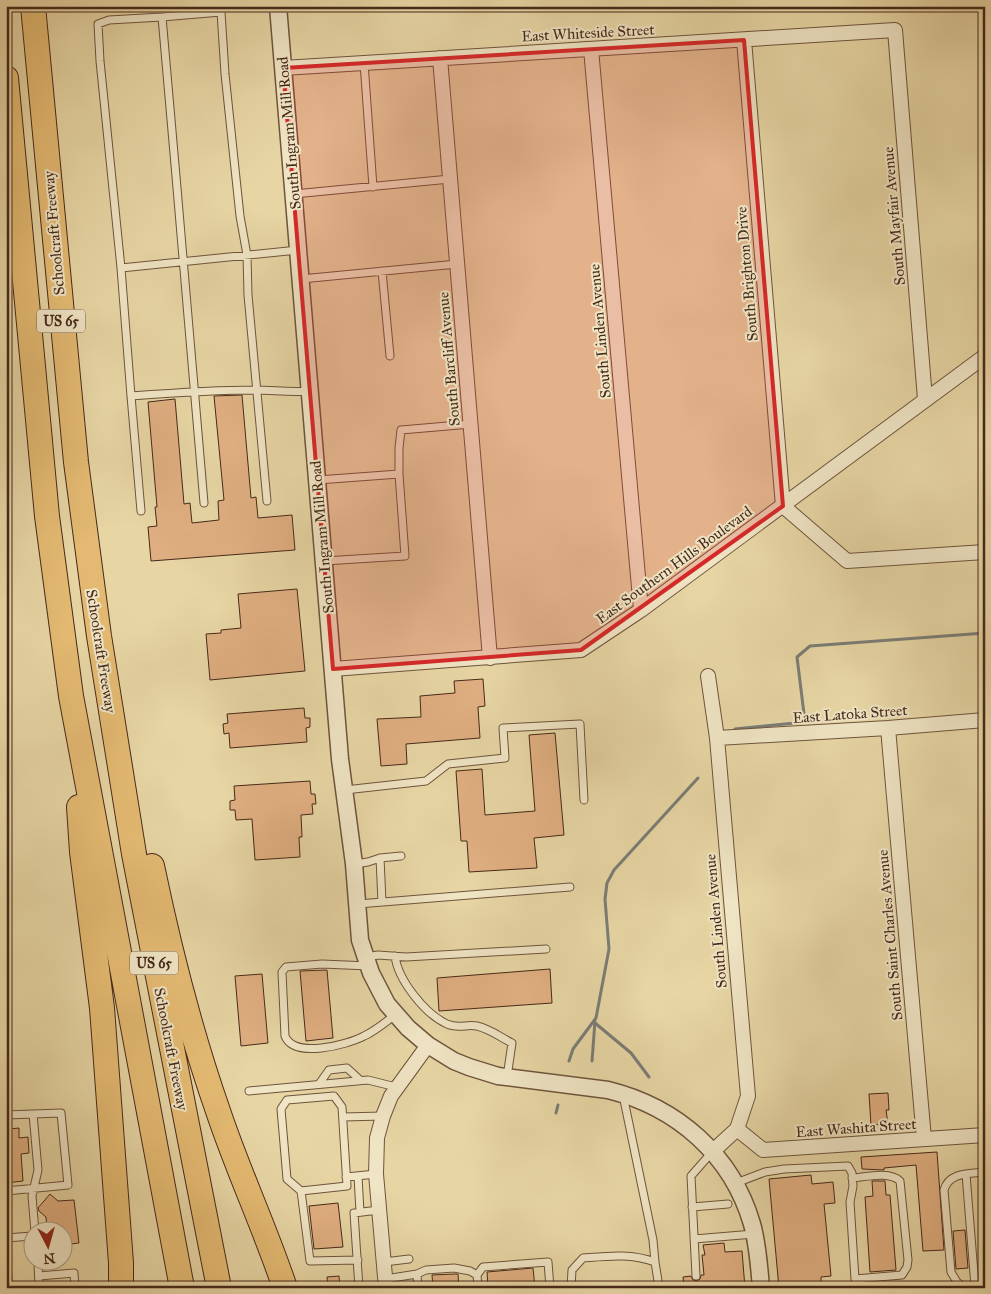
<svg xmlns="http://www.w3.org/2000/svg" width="991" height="1294" font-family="'IM FELL Great Primer',serif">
	<rect width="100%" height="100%" fill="#e7d5a4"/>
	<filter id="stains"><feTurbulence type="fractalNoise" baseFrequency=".004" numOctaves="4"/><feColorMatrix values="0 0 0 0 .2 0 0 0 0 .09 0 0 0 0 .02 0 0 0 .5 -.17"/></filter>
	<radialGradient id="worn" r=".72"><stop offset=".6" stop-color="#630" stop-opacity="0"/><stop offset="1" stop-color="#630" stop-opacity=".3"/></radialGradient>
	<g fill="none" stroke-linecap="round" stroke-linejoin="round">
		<path stroke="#7a7d76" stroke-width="3" d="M735 729 805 722 797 657 810 646 985 633
			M595 1023 631 1053 649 1077
			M569 1061 573 1049 596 1018 609 949 605 899 607 883 614 870 698 778
			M592 1061 595 1021
			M556 1113 558 1105"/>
	</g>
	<path fill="#e0af81" stroke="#46291a" d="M242 395 251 498 256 497 258 518 292 515 295 550 151 561 148 527 157 526 155 507H157L148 402 175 399 184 504 190 503 192 523 219 520 218 501 224 500 214 396Z
		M297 589 305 671 210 680 206 634 221 633V630L241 628 238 594Z
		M483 679 485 706 478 707 480 738 406 744 407 764 381 766 377 719 421 717 420 696 455 693 454 681Z
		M304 708 305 718H310V727L306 728 307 742 230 748 229 733 224 734 223 724 228 723 227 714Z
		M555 733 564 835 534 838 537 868 469 872 467 841H461L456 771 482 769 485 815 535 811 529 735Z
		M310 781 311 794H315L316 804H312L313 814 301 815 302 837H299L300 857 255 860 252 819 236 820 235 810H230V801L235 800 234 786Z
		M550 969 552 1003 439 1011 437 978Z
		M327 970 333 1038 306 1041 300 971Z
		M262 974 268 1043 241 1046 235 976Z
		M888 1093 889 1110H886L888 1124 871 1125 869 1094Z
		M19 1128V1138L28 1137 29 1153 21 1154 23 1181 6 1183V1155H10L9 1129Z
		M937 1152 944 1250 923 1251 916 1165 884 1168V1170L862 1169 861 1157Z
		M811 1175 812 1184 833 1182 835 1203 824 1204 831 1276 821 1277V1285L779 1288 769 1179Z
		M872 1181H885L886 1195H890L896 1270 870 1272 865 1197 873 1196Z
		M50 1194 58 1201 74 1200 79 1243 62 1245V1232H47L46 1217 39 1211 38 1208Z
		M338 1203 343 1247 314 1249 309 1206Z
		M965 1230 968 1268 956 1269 953 1231Z
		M724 1243 725 1252 742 1251 745 1288H684L683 1277 691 1276 693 1280 697 1281 700 1279 701 1275H704L702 1255H705L703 1245Z
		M533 1268 535 1288H488L487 1272Z
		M455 1274H458L459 1288H433L432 1275Z
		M339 1276 340 1288H328L327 1277Z"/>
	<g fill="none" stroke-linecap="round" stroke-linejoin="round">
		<g stroke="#6e543c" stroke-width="9">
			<path id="service" d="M162 17 221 12 225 74 240 216 247 255 248 295 267 501
				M364 63 373 187
				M294 194 450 179
				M121 268 131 396C172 393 214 390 255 390 274 390 291 393 310 391
				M382 271 390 356
				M301 279 457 264
				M131 396 141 511
				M399 474V448L401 430 471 424
				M318 480 399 474 405 556 324 561
				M204 503C191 341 176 179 162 17L109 20 98 24 100 61 121 268C180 262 239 256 298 250
				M345 790 426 781 448 764 505 758 503 728 580 724 584 800
				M380 858 382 902
				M355 864 368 862 380 858 401 856
				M358 904 570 887
				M395 956C398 980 425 1014 447 1024 458 1029 467 1024 477 1026 490 1029 500 1037 512 1043L507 1077
				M366 957 378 955 406 957 546 949
				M369 966 322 964 286 967 282 972 285 1036C294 1059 347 1045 364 1036 375 1031 386 1022 396 1014
				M319 1084 329 1070 347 1068 360 1080
				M249 1091 368 1080 396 1087
				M623 1095 653 1240 655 1262
				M6 1115 33 1114 38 1170 32 1196 35 1232
				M343 1117 383 1116
				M966 1174 975 1286
				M358 1176 360 1212
				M346 1177 376 1174
				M736 1183 765 1172 784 1169 848 1166 852 1173 853 1186 850 1202 855 1279 902 1275 907 1267 908 1260 900 1181C889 1171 866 1177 852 1178
				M6 1191 68 1185 61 1113 33 1114
				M301 1191 287 1179 281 1109 287 1100 334 1096 342 1107 347 1186 301 1191 310 1261 358 1260
				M692 1207 728 1204
				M6 1238 32 1236
				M694 1239 754 1234
				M6 1253 9 1288
				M38 1262 39 1288
				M384 1262 409 1259
				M417 1274 418 1288
				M39 1276 74 1273 75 1288
				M696 1276 691 1176 713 1151
				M385 1279 417 1274 426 1270 454 1268 470 1271 477 1275
				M963 1287 957 1282 951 1272 944 1190C949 1172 969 1174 985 1172
				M359 1288 354 1213 379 1210
				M478 1288 477 1275 483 1267 548 1262 550 1288
				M571 1288 572 1270 583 1258C608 1256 631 1253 655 1262L658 1281V1288
				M963 1288 985 1285"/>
		</g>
		<g stroke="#6e543c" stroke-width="16">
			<path id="minor" d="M744 40 783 506 847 561 985 552
				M591 49 641 610
				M440 58 490 658
				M283 68 895 30 925 399
				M333 669 581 650 641 610 985 356
				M708 676 717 738 748 1096 737 1129 713 1151
				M888 728 924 1139
				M717 738 888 728 985 720
				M737 1129 763 1150 985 1135
				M386 1288 376 1174 377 1138 383 1116 391 1096 428 1045"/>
		</g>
		<g stroke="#6e543c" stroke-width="19">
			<path id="tertiary" d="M278 6 340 759 354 864 360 940 371 973 387 1004 408 1028 428 1045 454 1061 469 1067 498 1076 608 1090C677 1107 732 1155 752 1224 758 1245 759 1266 761 1288"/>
		</g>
		<g stroke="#46291a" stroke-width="26">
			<path id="motorway" d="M33 6 76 462 99 636 134 854 219 1288
				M6 78 47 516 71 696 182 1288
				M79 807 82 852 102 1008 121 1263V1288
				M152 866C169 948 190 1031 218 1111 238 1171 265 1228 285 1288"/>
		</g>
		<use href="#service" stroke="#efe4c4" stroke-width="7"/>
		<use href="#minor" stroke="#efe4c4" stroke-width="14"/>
		<use href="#tertiary" stroke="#efe4c4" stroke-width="16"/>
		<use href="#motorway" stroke="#e4ba72" stroke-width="24"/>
	</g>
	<path fill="#d62828" fill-opacity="0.2" stroke="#d62828" stroke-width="4" stroke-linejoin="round" d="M744 40 783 506 581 650 333 669 283 68Z"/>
	<g text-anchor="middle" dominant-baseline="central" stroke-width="4" stroke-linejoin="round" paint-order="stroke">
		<g fill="#efe4c4" stroke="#79614d" stroke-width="1">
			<rect x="37" y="309.5" width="48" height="23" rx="4"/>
			<rect x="130" y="951.5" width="48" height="23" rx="4"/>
		</g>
		<g font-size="14" font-weight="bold" fill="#46291a">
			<text x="61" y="321">US 65</text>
			<text x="154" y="963">US 65</text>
		</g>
		<g font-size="15" fill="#46291a" stroke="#efe4c4">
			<text transform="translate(588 33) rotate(-3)">East Whiteside Street</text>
			<text transform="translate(289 133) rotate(-95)">South Ingram Mill Road</text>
			<text transform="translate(894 216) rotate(-95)">South Mayfair Avenue</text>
			<text transform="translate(54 233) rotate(-95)">Schoolcraft Freeway</text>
			<text transform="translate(747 274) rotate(-95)">South Brighton Drive</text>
			<text transform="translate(600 331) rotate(-95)">South Linden Avenue</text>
			<text transform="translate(449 359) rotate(-95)">South Barcliff Avenue</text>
			<text transform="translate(322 537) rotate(-95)">South Ingram Mill Road</text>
			<text transform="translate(674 565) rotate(-36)">East Southern Hills Boulevard</text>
			<text transform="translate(101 651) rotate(81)">Schoolcraft Freeway</text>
			<text transform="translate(850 714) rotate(-4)">East Latoka Street</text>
			<text transform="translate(716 921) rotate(-95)">South Linden Avenue</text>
			<text transform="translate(890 935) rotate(-95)">South Saint Charles Avenue</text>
			<text transform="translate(171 1049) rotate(79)">Schoolcraft Freeway</text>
			<text transform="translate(856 1128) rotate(-4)">East Washita Street</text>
		</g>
	</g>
	<rect width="991" height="1294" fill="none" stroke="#e7d5a4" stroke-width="25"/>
	<rect x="8" y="8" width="976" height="1279" fill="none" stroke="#46291a" stroke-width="2.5"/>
	<rect x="12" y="12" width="966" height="1269" fill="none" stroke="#46291a"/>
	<g transform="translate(48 1246) rotate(174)"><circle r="24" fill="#efe4c4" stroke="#ab9980"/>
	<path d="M0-4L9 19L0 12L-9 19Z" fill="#8f2418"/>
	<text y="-8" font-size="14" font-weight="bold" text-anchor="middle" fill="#46291a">N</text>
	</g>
	<rect width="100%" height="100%" filter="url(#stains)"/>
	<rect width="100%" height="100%" fill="url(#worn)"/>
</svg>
